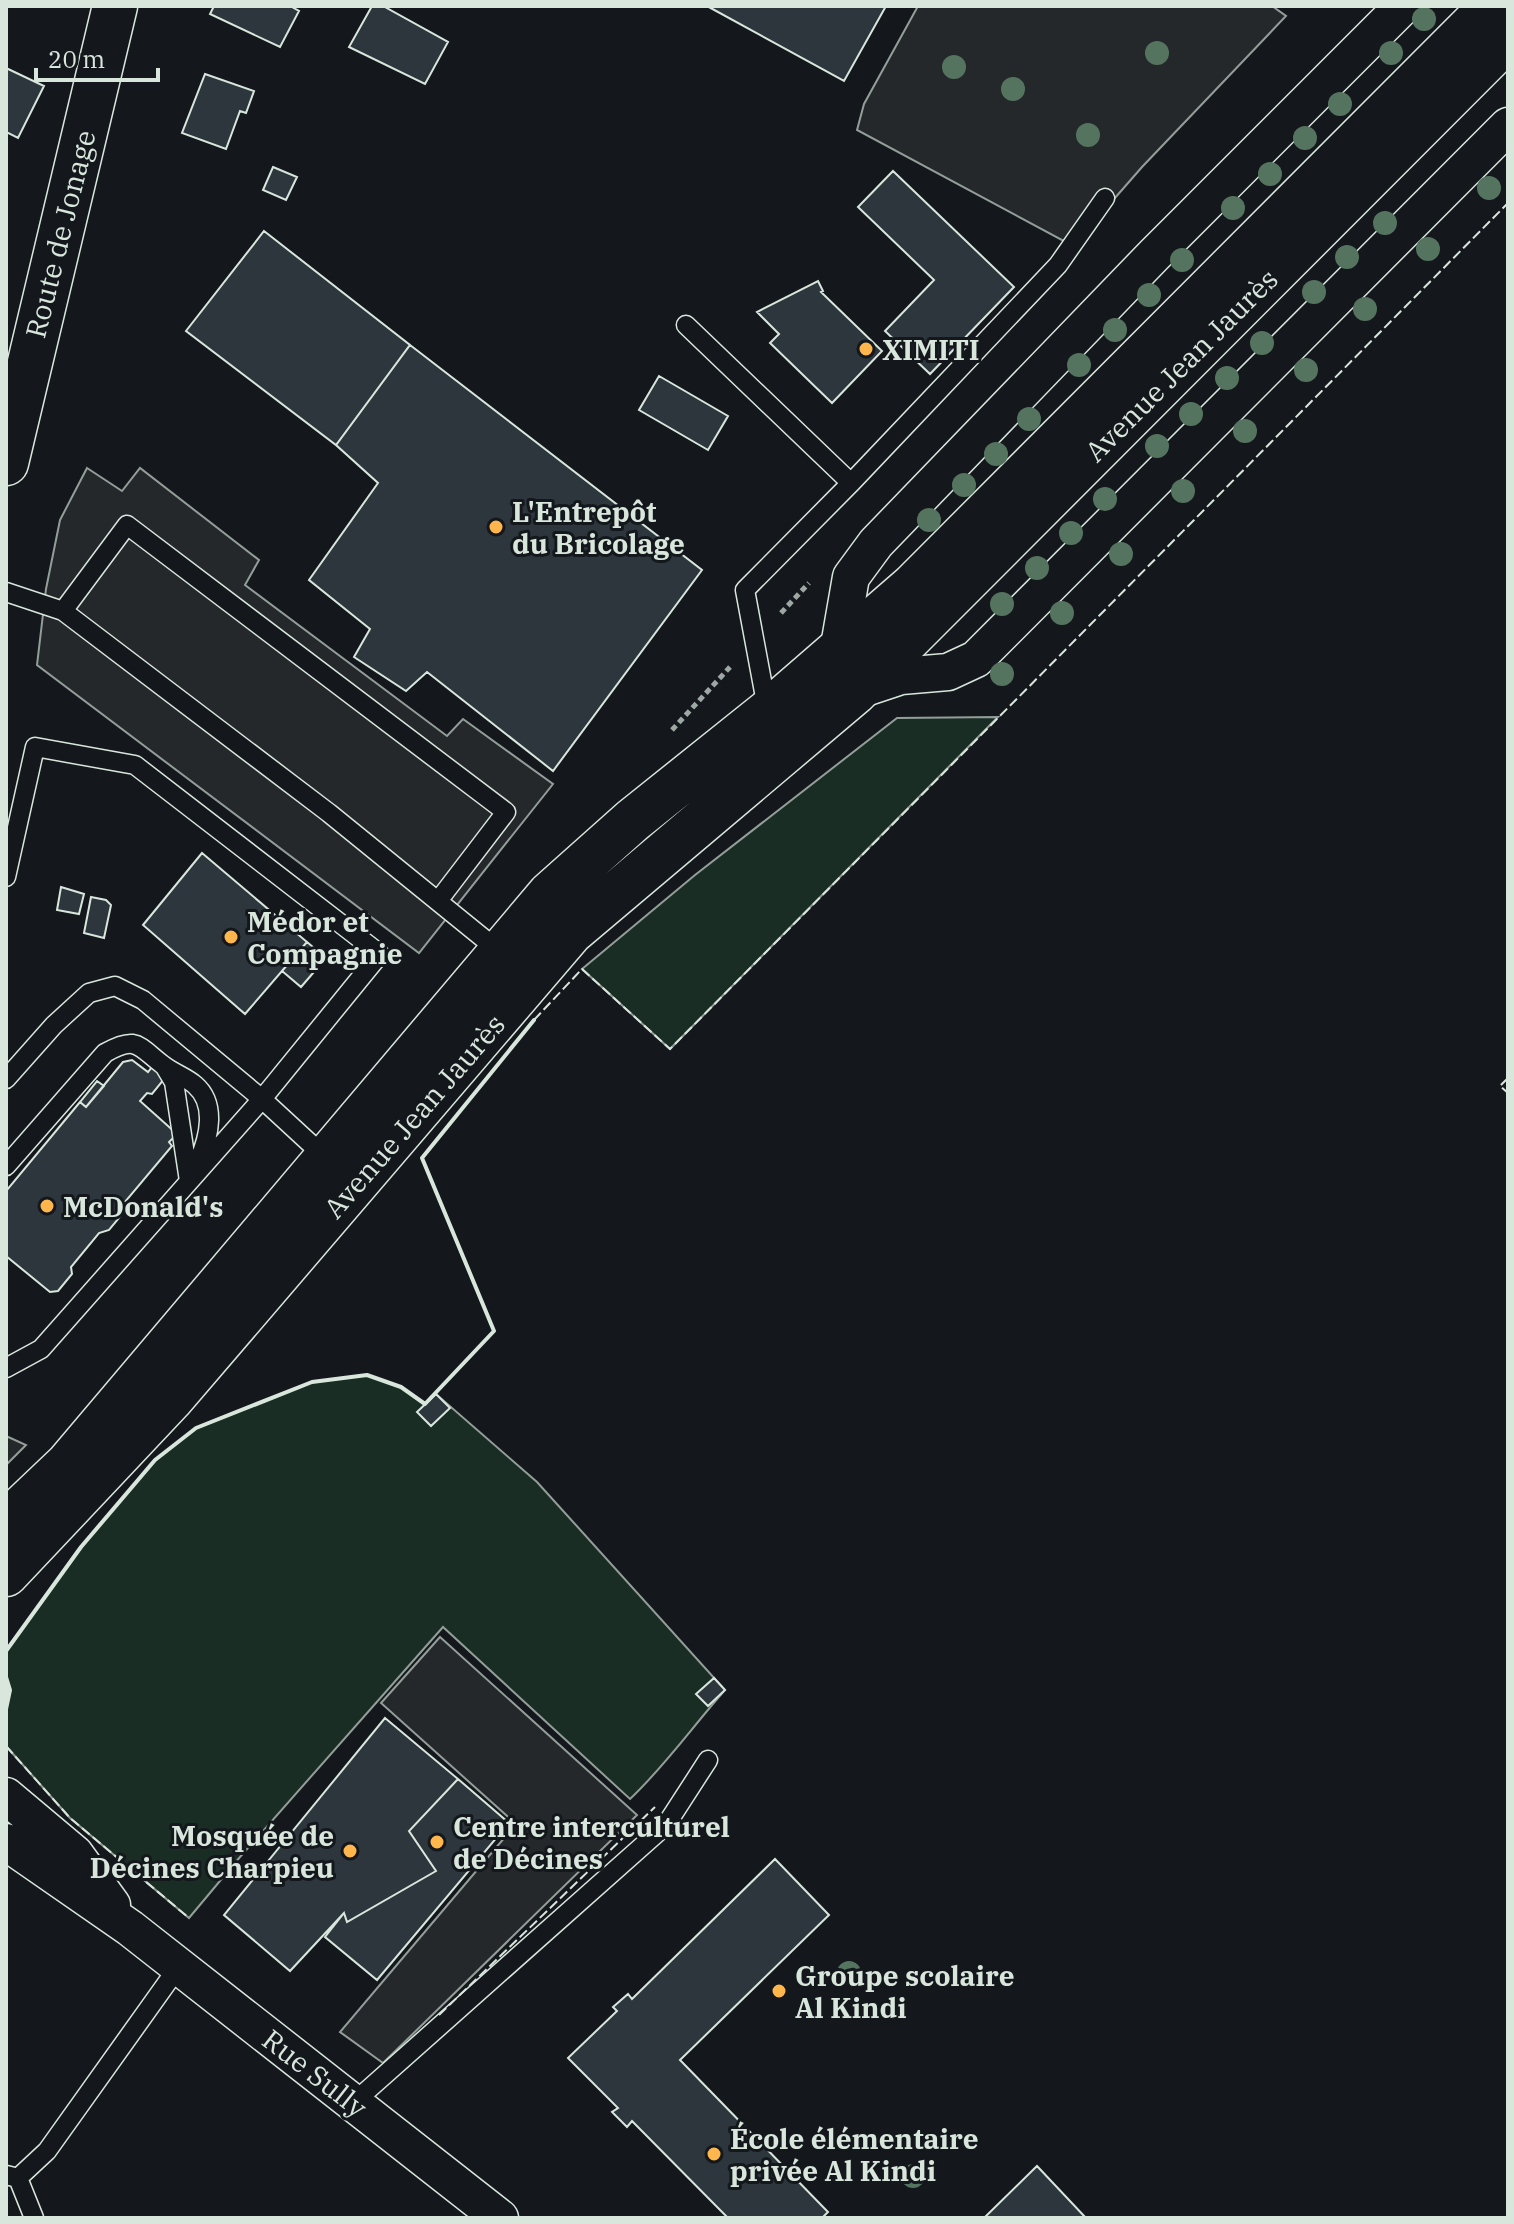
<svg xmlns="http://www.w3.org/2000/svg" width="1514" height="2224" font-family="'IBM Plex Serif',serif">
	<rect width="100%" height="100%" fill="#14181c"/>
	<path fill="#1a2d24" stroke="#939e99" stroke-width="2" d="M998 717 670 1049 582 969 695 875 897 718Z
		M367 1375 401 1387 425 1404 436 1394 537 1482 725 1690C693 1726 665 1766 630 1799L443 1627 240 1857 189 1918 70 1818 6 1746V1709L10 1690 6 1677V1651L81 1547 155 1460 196 1428 233 1413 312 1382Z"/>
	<path fill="#24282b" stroke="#939e99" stroke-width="2" d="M918 6H1272L1286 16 1142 167 1073 246 857 130 864 104Z
		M87 468 122 491 140 468 259 560 245 585 447 736 463 719 553 784 419 953 37 665 46 589 60 520Z
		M6 1436 26 1445 6 1465Z
		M440 1637 637 1815 383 2063 340 2032 516 1824 381 1703Z"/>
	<path fill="#2c363c" stroke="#d8e6dc" stroke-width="2" d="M214 6H290L299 11 280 47 210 14Z
		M372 6H383L448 42 425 84 349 47Z
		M707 6H886L844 81Z
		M6 68 44 86 18 138 6 132Z
		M205 74 254 91 246 113 240 111 226 149 182 133Z
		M273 167 297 177 286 200 263 190Z
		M893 171 1014 287 930 374 885 331 934 280 858 207Z
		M264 231 410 345 336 445 186 331Z
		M818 281 823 291 821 292 882 351 832 403 770 343 779 334 757 312Z
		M410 345 702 570 553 771 427 672 406 691 354 657 370 629 309 580 378 483 336 445Z
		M659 376 728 416 708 450 639 410Z
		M202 853 307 942 245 1014 143 925Z
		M61 887 84 894 79 914 57 910Z
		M91 897 106 900 111 905 104 938 84 933Z
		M307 942 326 958 301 987 282 971Z
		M132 1060 148 1072 152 1067 165 1078 152 1094 147 1093 140 1101 177 1134 169 1142 172 1146 124 1203V1212L109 1230 99 1233 71 1267 72 1274 58 1291 50 1292 6 1256V1191L80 1102 86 1107 123 1062Z
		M97 1081 104 1086 86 1107 80 1102Z
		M436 1394 450 1408 431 1426 417 1412Z
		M714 1678 725 1690 708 1706 696 1694Z
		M385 1718 458 1779 409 1831 436 1871 347 1922 344 1913 290 1971 224 1915Z
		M458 1779 509 1823 377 1980 325 1937 344 1913 347 1922 436 1871 409 1831Z
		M775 1859 829 1915 680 2060 828 2212 822 2218H728L632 2121 627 2127 612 2112 618 2108 568 2058 617 2011 613 2007 628 1994 632 1999Z
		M1037 2166 1086 2218H984Z"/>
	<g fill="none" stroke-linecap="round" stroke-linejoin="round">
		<g stroke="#d8e6dc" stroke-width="21">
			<path id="service" d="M686 325 851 483
				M6 592 63 611 329 813 499 951
				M63 611 127 525 506 812 438 901
				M767 708 745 590 851 483 1058 265 1105 198
				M6 877 35 747 135 765 380 954 262 1099 41 1349 6 1368
				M165 1067 174 1082 189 1181
				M6 1079 54 1025 89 993 115 986 143 1000 262 1099 326 1158
				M6 1166 105 1053C137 1035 138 1046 163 1065 173 1073 186 1077 195 1085 217 1104 209 1137 199 1160
				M353 2103 666 1825 708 1760
				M6 2175 18 2178 47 2151 179 1966
				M18 2178 34 2218"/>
		</g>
		<g stroke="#d8e6dc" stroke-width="39">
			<path id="minor" d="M838 652 851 577 876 543 1155 254 1403 6
				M856 691 901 676 948 672 976 659 1508 126
				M6 1796 75 1854 112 1905
				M6 1842 130 1928 500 2218"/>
		</g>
		<g stroke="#d8e6dc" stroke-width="47">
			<path id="secondary" d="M6 463 115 6
				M6 1523 68 1464 550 894 633 820 768 712 913 586 1492 6
				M6 1574 171 1399 571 932 855 692 1508 38"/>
		</g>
		<path stroke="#9da8a2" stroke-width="5" stroke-dasharray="6 4" stroke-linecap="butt" d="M781 613 809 583
			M672 730 730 667"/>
		<use href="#service" stroke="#14181c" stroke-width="18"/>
		<use href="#minor" stroke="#14181c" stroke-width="36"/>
		<use href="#secondary" stroke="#14181c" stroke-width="44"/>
		<path stroke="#d8e6dc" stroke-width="2" stroke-dasharray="10 4" stroke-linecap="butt" d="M534 1020 582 969 670 1049 1508 203
			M1508 1078 1500 1086 1508 1093
			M6 1746 70 1818 189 1918
			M439 2015 655 1807"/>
		<path stroke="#d8e6dc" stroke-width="4" d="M6 1651 81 1547 155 1460 196 1428 312 1382 367 1375 401 1387 425 1404 494 1331 422 1158 534 1020
			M6 1677 10 1690 6 1709"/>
	</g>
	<g fill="#55745f">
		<circle cx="1424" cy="19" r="12"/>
		<circle cx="1157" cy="53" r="12"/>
		<circle cx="1391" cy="53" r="12"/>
		<circle cx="954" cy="67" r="12"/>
		<circle cx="1013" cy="89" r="12"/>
		<circle cx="1340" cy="104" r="12"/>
		<circle cx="1088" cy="135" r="12"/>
		<circle cx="1305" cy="138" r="12"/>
		<circle cx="1270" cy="174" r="12"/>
		<circle cx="1489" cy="188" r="12"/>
		<circle cx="1233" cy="208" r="12"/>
		<circle cx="1385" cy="223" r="12"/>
		<circle cx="1428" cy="249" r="12"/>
		<circle cx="1347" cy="257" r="12"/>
		<circle cx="1182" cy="260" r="12"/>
		<circle cx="1314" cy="292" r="12"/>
		<circle cx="1149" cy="295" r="12"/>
		<circle cx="1365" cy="309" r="12"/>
		<circle cx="1115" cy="330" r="12"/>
		<circle cx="1262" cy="343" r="12"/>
		<circle cx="1079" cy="365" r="12"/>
		<circle cx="1306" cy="370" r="12"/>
		<circle cx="1227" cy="378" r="12"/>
		<circle cx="1191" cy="414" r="12"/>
		<circle cx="1029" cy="419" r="12"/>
		<circle cx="1245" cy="431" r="12"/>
		<circle cx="1157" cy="446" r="12"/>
		<circle cx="996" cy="454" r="12"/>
		<circle cx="964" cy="485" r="12"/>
		<circle cx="1183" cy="491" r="12"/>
		<circle cx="1105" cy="499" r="12"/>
		<circle cx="929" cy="520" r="12"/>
		<circle cx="1071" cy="533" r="12"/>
		<circle cx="1121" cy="554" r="12"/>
		<circle cx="1037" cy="568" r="12"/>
		<circle cx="1002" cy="604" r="12"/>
		<circle cx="1062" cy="613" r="12"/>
		<circle cx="1002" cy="674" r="12"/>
		<circle cx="849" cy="1973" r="12"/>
		<circle cx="913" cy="2176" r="12"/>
	</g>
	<g fill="#ffb74d" stroke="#14181c" stroke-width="3">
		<circle cx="866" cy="349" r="8"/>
		<circle cx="496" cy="527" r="8"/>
		<circle cx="231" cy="937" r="8"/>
		<circle cx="47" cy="1206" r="8"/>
		<circle cx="437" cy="1842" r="8"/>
		<circle cx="350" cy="1851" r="8"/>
		<circle cx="779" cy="1991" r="8"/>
		<circle cx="714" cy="2154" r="8"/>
	</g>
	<g text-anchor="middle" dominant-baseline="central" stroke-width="6" stroke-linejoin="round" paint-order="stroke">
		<g font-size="28" fill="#d8e6dc" stroke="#14181c">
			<text transform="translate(60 234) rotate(-76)">Route de Jonage</text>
			<text transform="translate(1181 365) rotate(-45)">Avenue Jean Jaurès</text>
			<text transform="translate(414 1116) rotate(-49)">Avenue Jean Jaurès</text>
			<text transform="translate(315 2073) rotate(38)">Rue Sully</text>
		</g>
		<g font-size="28" font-weight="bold" fill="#d8e6dc" stroke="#14181c" text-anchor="start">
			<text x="882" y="349">XIMITI</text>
			<text x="512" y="511">L'Entrepôt<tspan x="512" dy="32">du Bricolage</tspan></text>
			<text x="247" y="921">Médor et<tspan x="247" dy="32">Compagnie</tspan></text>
			<text x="63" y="1206">McDonald's</text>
			<text x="453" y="1826">Centre interculturel<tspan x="453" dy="32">de Décines</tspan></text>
			<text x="334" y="1835" text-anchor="end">Mosquée de<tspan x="334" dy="32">Décines Charpieu</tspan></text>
			<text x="795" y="1975">Groupe scolaire<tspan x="795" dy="32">Al Kindi</tspan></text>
			<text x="730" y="2138">École élémentaire<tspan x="730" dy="32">privée Al Kindi</tspan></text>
		</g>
	</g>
	<rect width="1514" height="2224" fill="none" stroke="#d8e6dc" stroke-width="16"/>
	<path d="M36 68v12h122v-12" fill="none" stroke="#d8e6dc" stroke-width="4"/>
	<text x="48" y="68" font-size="24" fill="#d8e6dc" stroke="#14181c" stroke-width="6" paint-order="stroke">20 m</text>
</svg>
